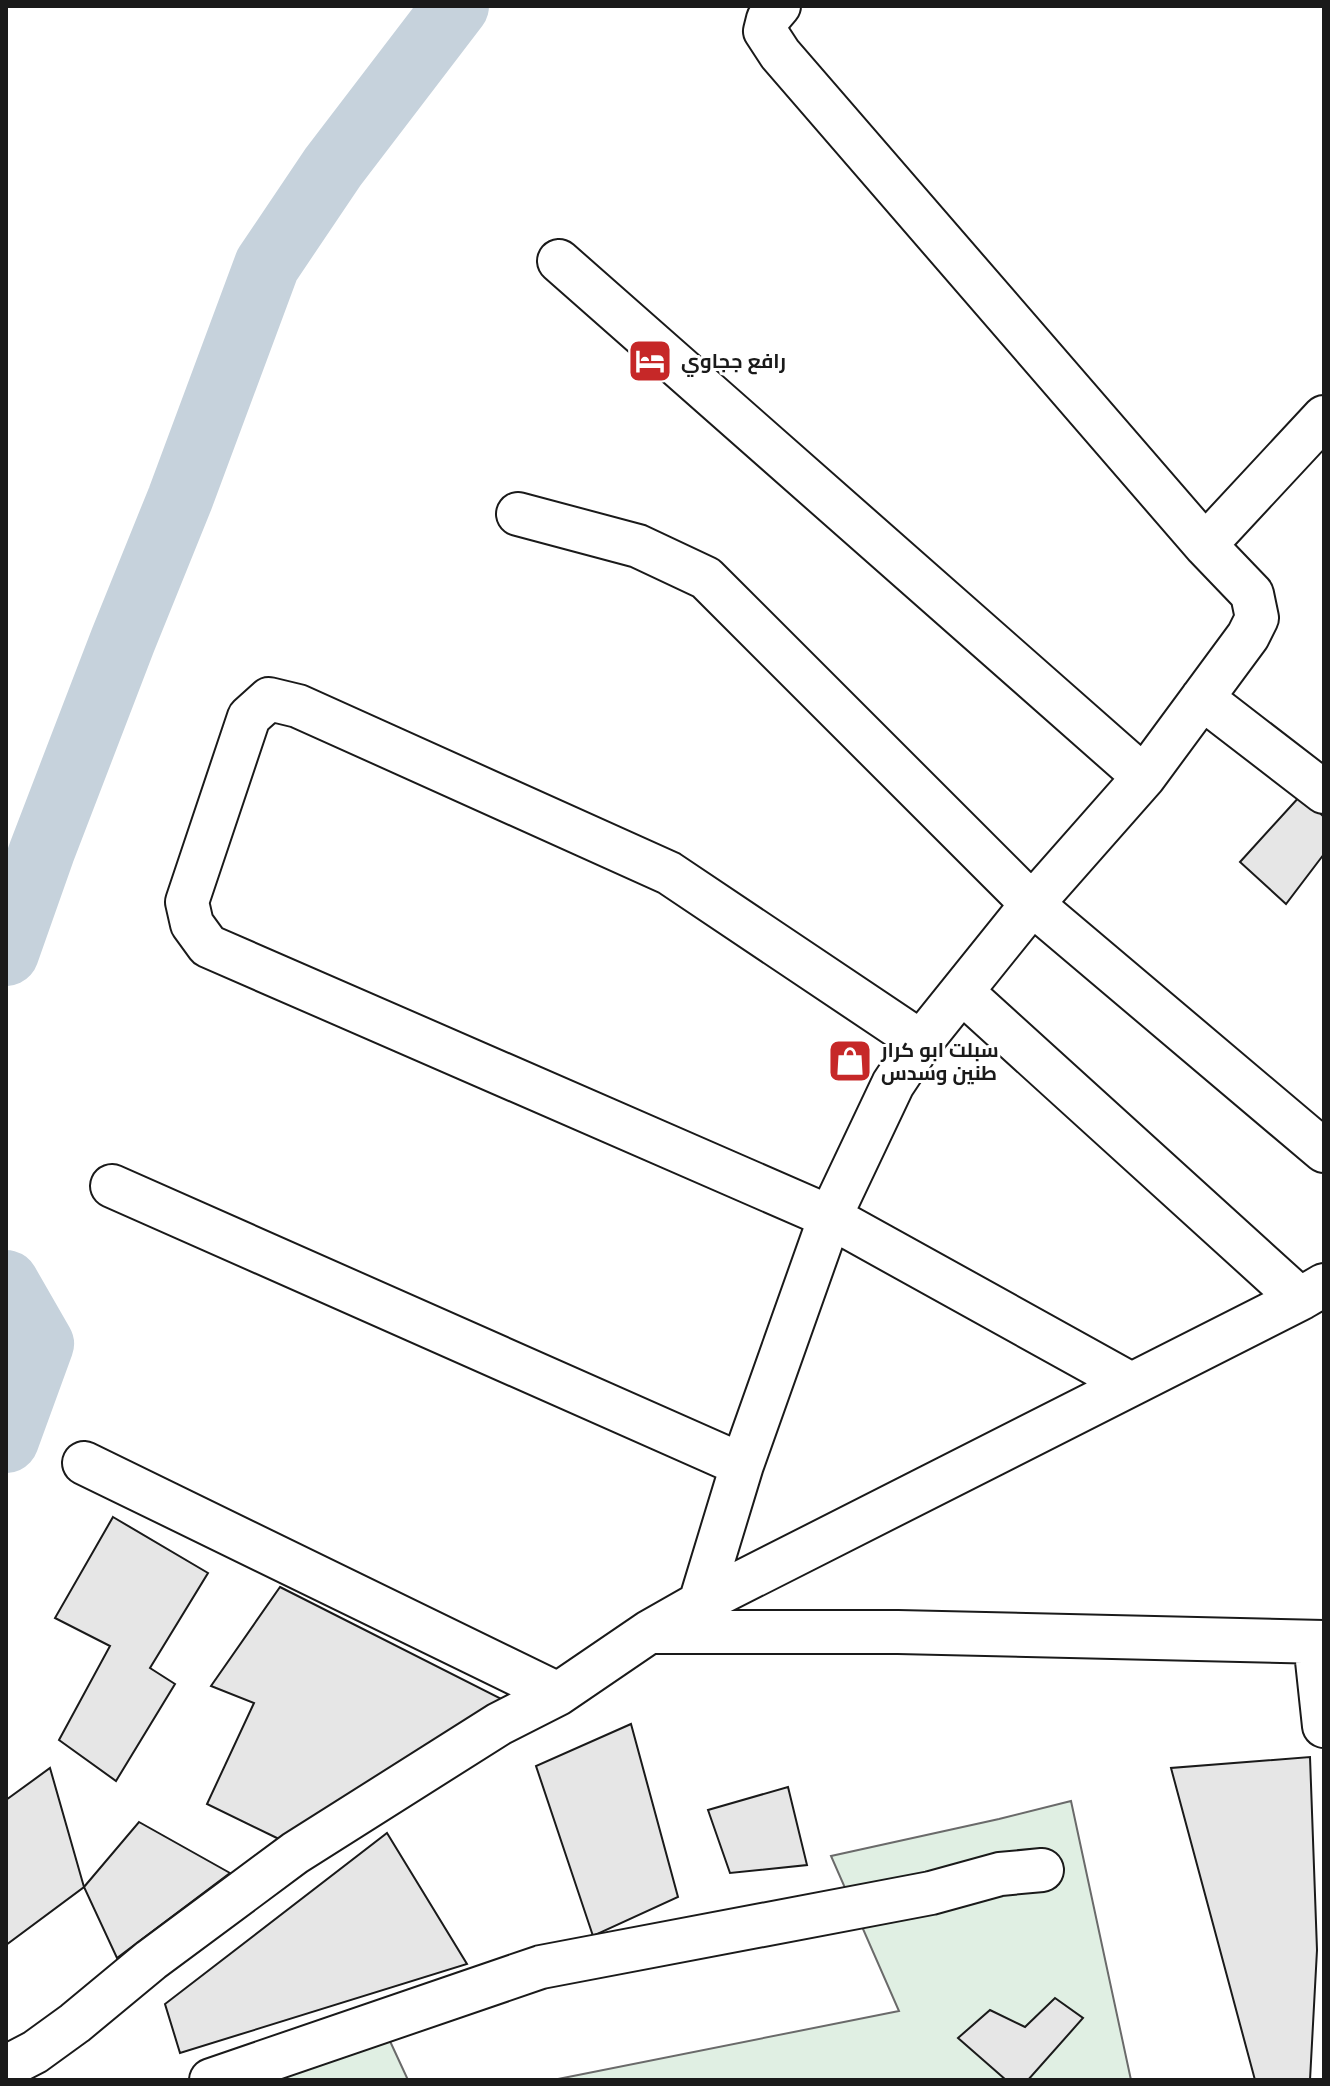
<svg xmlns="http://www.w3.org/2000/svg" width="1330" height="2086" font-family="Roboto,Cairo,sans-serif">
	<rect width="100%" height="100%" fill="#fff"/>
	<path fill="#e0efe3" stroke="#6a6a6a" stroke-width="2" d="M1071 1801 1131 2080H553L899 2011 831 1856 999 1819Z
		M389 2039 408 2080H264Z"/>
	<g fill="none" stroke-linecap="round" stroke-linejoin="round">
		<path stroke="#c6d2dc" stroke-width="66" d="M6 953 42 851 123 640 180 499 267 265 333 167 456 6
			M6 1283 41 1344 6 1440"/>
	</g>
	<path fill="#e6e6e6" stroke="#1a1a1a" stroke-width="2" d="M1301 795 1324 817V854L1286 904 1240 862Z
		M113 1517 208 1573 150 1668 175 1684 116 1781 59 1740 110 1646 55 1618Z
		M280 1587 513 1705 279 1839 207 1804 254 1703 211 1686Z
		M631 1724 678 1897 593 1936 536 1766Z
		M1310 1757 1317 1950 1310 2080H1255L1171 1768Z
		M50 1768 84 1887 6 1945V1800Z
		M788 1787 807 1865 730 1873 708 1810Z
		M139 1822 230 1873 117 1958 84 1887Z
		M387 1833 467 1964 180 2053 165 2004Z
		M1055 1998 1083 2018 1028 2080H1006L958 2038 990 2010 1025 2027Z"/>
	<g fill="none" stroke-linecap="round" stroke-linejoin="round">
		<g stroke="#1a1a1a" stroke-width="46">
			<path id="minor" d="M559 261 1144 777
				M518 514 638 546 706 578 1032 904 1324 1151
				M1205 545 1324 417
				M1202 698 1324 792
				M962 992 1300 1299
				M921 1042 669 873 298 706 269 699 249 717 187 902 192 924 208 946 830 1217 1131 1384
				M112 1186 742 1465
				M84 1463 558 1694
				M700 1603 742 1465 830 1217 893 1084 921 1042 1032 904 1144 777 1248 636 1257 618 1252 594 1205 545 780 54 765 31 768 19 779 6
				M651 1632H898L1324 1642
				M1315 1642 1324 1726
				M6 2067 35 2052 75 2023 151 1960 295 1853 499 1724 558 1694 649 1632 700 1603 1300 1299 1324 1285
				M211 2080 541 1967 931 1893 1000 1874 1042 1870"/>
		</g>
		<use href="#minor" stroke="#fff" stroke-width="42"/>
	</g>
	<defs>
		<g id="hotel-square" transform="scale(2.3)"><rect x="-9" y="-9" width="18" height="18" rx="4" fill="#c62828" stroke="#fff"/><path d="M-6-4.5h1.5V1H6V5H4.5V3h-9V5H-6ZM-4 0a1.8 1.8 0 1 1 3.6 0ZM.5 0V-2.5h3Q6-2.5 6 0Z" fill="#fff"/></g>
		<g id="shop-square" transform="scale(2.3)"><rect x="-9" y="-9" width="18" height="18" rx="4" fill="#c62828" stroke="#fff"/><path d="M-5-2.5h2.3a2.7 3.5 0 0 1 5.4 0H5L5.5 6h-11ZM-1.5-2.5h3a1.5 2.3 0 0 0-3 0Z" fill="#fff"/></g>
	</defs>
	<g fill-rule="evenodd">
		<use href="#hotel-square" x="650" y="361"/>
		<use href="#shop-square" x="850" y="1061"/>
	</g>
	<g text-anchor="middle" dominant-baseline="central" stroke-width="6" stroke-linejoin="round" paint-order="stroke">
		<g font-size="20" font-weight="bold" fill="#1a1a1a" stroke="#fff" text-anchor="start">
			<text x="681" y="361">رافع ججاوي</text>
			<text x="881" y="1050">سبلت ابو كرار<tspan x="881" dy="23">طنين وسدس</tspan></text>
		</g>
	</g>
	<rect width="1330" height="2086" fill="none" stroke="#1a1a1a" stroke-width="16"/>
</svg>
